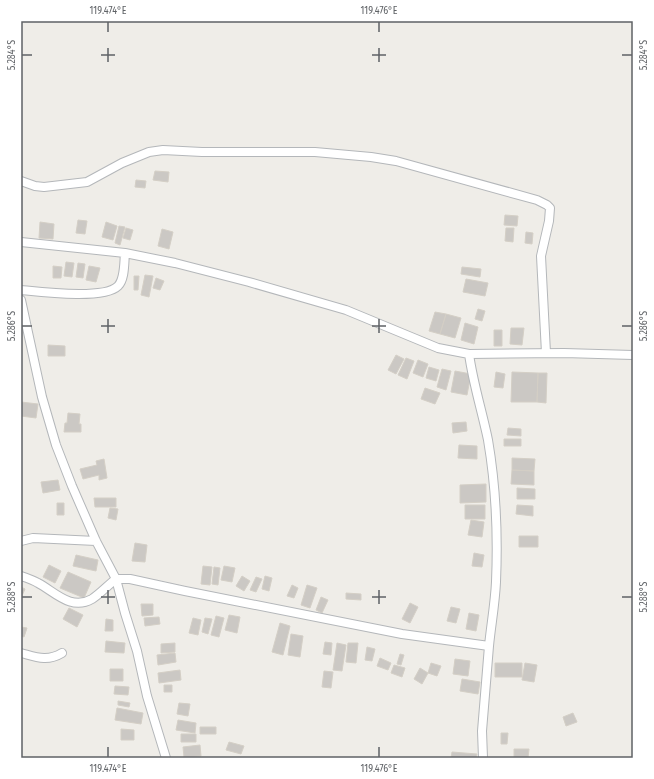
<svg xmlns="http://www.w3.org/2000/svg" width="654" height="779" font-family="'Fira Sans Condensed',sans-serif">
	<rect width="100%" height="100%" fill="#efede8"/>
	<path fill="#cbc8c4" stroke="#d4cfc6" d="M155 171 169 172 168 182 153 180Z
		M136 180 146 181 145 188 135 187Z
		M505 215 518 216 517 226 504 225Z
		M78 220 87 221 85 234 76 233Z
		M40 222 54 224 53 239 39 238Z
		M106 222 117 226 113 240 102 237Z
		M119 226 125 227 120 245 115 243Z
		M126 228 133 230 130 240 123 238Z
		M506 228H514L513 242 505 241Z
		M162 229 173 232 169 249 158 246Z
		M526 232 533 233 532 244 525 243Z
		M66 262 74 263 72 277 64 276Z
		M78 263 85 264 83 278 76 277Z
		M53 266 62 267 61 278H53Z
		M89 266 100 268 96 282 86 280Z
		M462 267 481 269 480 277 461 274Z
		M145 275 153 276 149 297 141 295Z
		M134 276H139L138 290H134Z
		M156 278 164 281 160 290 153 288Z
		M466 279 488 283 485 296 463 292Z
		M478 309 485 311 482 321 475 319Z
		M435 312 446 314 440 334 429 331Z
		M446 314 461 318 455 338 440 334Z
		M465 323 478 327 474 344 461 340Z
		M511 328H524L522 345 510 344Z
		M494 330H502V346H494Z
		M48 345 65 346V356H48Z
		M396 355 404 359 396 374 388 370Z
		M406 358 414 361 407 379 398 375Z
		M418 360 428 364 423 377 413 373Z
		M429 367 439 370 436 381 426 378Z
		M442 369 451 371 446 390 437 387Z
		M455 371 471 374 467 395 451 392Z
		M496 372 505 374 503 388 494 387Z
		M512 372 538 373 537 402H511Z
		M538 373H547L546 403 537 402Z
		M425 388 440 393 435 404 421 399Z
		M21 402 38 404 36 418 21 416Z
		M68 413 80 414 79 424H81V432H64L65 423H67Z
		M466 422 467 431 453 433 452 423Z
		M508 428 521 429V436L507 435Z
		M504 439H521V446H504Z
		M459 445 477 446V459L458 458Z
		M512 458 535 459 534 471 512 470Z
		M104 459 107 478 99 480V475L83 479 80 469 97 465 96 461Z
		M512 470 534 471V485L511 484Z
		M58 480 60 490 43 493 41 482Z
		M486 484V502L460 503V485Z
		M517 488 535 489V499H517Z
		M94 498H116V507H95Z
		M57 503H64V515H57Z
		M465 505H485V519H465Z
		M517 505 533 506V516L516 514Z
		M110 508 118 509 116 520 108 518Z
		M471 520 484 522 482 537 468 535Z
		M519 536H538V547H519Z
		M135 543 147 545 145 562 132 561Z
		M474 553 484 555 482 567 472 566Z
		M76 555 98 560 96 571 73 566Z
		M49 565 61 571 55 583 43 577Z
		M203 566 212 567 210 585 201 584Z
		M224 566 235 568 232 582 221 580Z
		M214 567 220 568 218 585 212 584Z
		M68 572 91 582 84 598 60 588Z
		M242 576 250 581 244 591 236 586Z
		M265 576 272 578 269 591 262 589Z
		M256 577 262 579 256 592 250 590Z
		M292 585 298 588 294 598 287 596Z
		M307 585 317 588 310 608 301 605Z
		M21 587 25 589 21 598Z
		M346 593 361 594V600L346 599Z
		M321 597 328 600 322 613 316 610Z
		M410 603 418 607 410 623 402 619Z
		M141 604H153V615L142 616Z
		M451 607 460 609 456 623 447 621Z
		M69 608 83 615 77 627 63 619Z
		M469 613 479 615 476 631 466 629Z
		M229 615 240 617 237 633 225 630Z
		M216 616 224 618 219 637 211 635Z
		M159 617 160 624 145 626 144 618Z
		M193 618 201 620 198 635 189 633Z
		M205 618 212 619 208 634 202 632Z
		M106 619 113 620V631H105Z
		M280 623 290 626 283 655 272 652Z
		M21 627 27 628 24 637 21 636Z
		M291 634 303 636 300 657 288 655Z
		M106 641 125 643 124 653 105 652Z
		M325 642 332 643 331 655 323 654Z
		M175 643V652L161 653V644Z
		M337 643 346 645 342 671 333 670Z
		M348 643H358L356 663 346 662Z
		M367 647 375 649 372 661 365 660Z
		M175 653 176 662 158 665 157 655Z
		M400 654 404 655 401 665 397 664Z
		M380 658 391 663 388 670 377 666Z
		M455 659 470 661 468 676 453 674Z
		M431 663 441 666 437 676 428 673Z
		M495 663H522V677H495Z
		M525 663 537 665 534 682 522 680Z
		M394 665 405 668 402 677 391 673Z
		M420 668 428 673 422 684 414 679Z
		M110 669H123V681H110Z
		M180 670 181 680 159 683 158 673Z
		M324 671 333 672 331 688 322 687Z
		M462 679 480 682 478 694 460 691Z
		M164 685H172V692H164Z
		M115 686 129 687 128 695 114 694Z
		M118 701 130 703 129 707 118 705Z
		M179 703 190 704 188 716 177 714Z
		M117 708 143 713 141 724 115 720Z
		M573 713 577 722 566 726 563 717Z
		M178 720 196 723 195 733 176 730Z
		M200 727H216V734H200Z
		M121 729 134 730V740H121Z
		M501 733H508L507 744H501Z
		M181 734H196V742H181Z
		M229 742 244 746 241 754 226 750Z
		M200 745 201 756 184 757 183 747Z
		M514 749H529L528 758H514Z
		M452 752 477 754 476 758H451Z"/>
	<g fill="none" stroke-linecap="round" stroke-linejoin="round">
		<g stroke="#b4b7ba" stroke-width="10">
			<path id="minor" d="M21 181 35 186 44 187 87 182 122 163 149 152 163 150 202 152H315L371 157 396 161 537 200 547 205 550 208 549 221 541 256 546 353
				M21 242 125 253 175 263 249 282 346 310 438 348 469 354 564 353 633 355
				M21 290C41 292 104 300 118 286 125 279 124 263 125 253
				M21 300 42 397 56 445 72 486 96 541 116 579 125 613 137 651 147 696 166 758
				M469 354C473 383 482 411 488 440 496 487 498 535 496 582 495 604 491 625 489 646
				M21 541 33 538 96 541
				M21 576C27 578 33 580 38 583 55 592 71 611 92 599 100 594 108 585 116 579H130L185 591 402 634 489 646 482 731 483 758
				M21 653C36 657 47 662 62 653"/>
		</g>
		<use href="#minor" stroke="#fff" stroke-width="8"/>
	</g>
	<path fill="none" stroke="#5f6266" stroke-width="1.5" d="M108 22V32M379 22V32M108 48V62M379 48V62M22 55H32M101 55H115M372 55H386M622 55H632M108 319V333M379 319V333M22 326H32M101 326H115M372 326H386M622 326H632M108 590V604M379 590V604M22 597H32M101 597H115M372 597H386M622 597H632M108 747V757M379 747V757"/>
	<rect width="654" height="779" fill="none" stroke="#ffffff" stroke-width="44"/>
	<rect x="22" y="22" width="610" height="735" fill="none" stroke="#5f6266" stroke-width="1.5"/>
	<g font-size="10" text-anchor="middle" fill="#5f6266">
		<text x="108" y="14">119.474°E</text>
		<text x="379" y="14">119.476°E</text>
		<text transform="translate(11 55) rotate(-90)" y="4">5.284°S</text>
		<text transform="translate(643 55) rotate(-90)" y="4">5.284°S</text>
		<text transform="translate(11 326) rotate(-90)" y="4">5.286°S</text>
		<text transform="translate(643 326) rotate(-90)" y="4">5.286°S</text>
		<text transform="translate(11 597) rotate(-90)" y="4">5.288°S</text>
		<text transform="translate(643 597) rotate(-90)" y="4">5.288°S</text>
		<text x="108" y="772">119.474°E</text>
		<text x="379" y="772">119.476°E</text>
	</g>
</svg>
